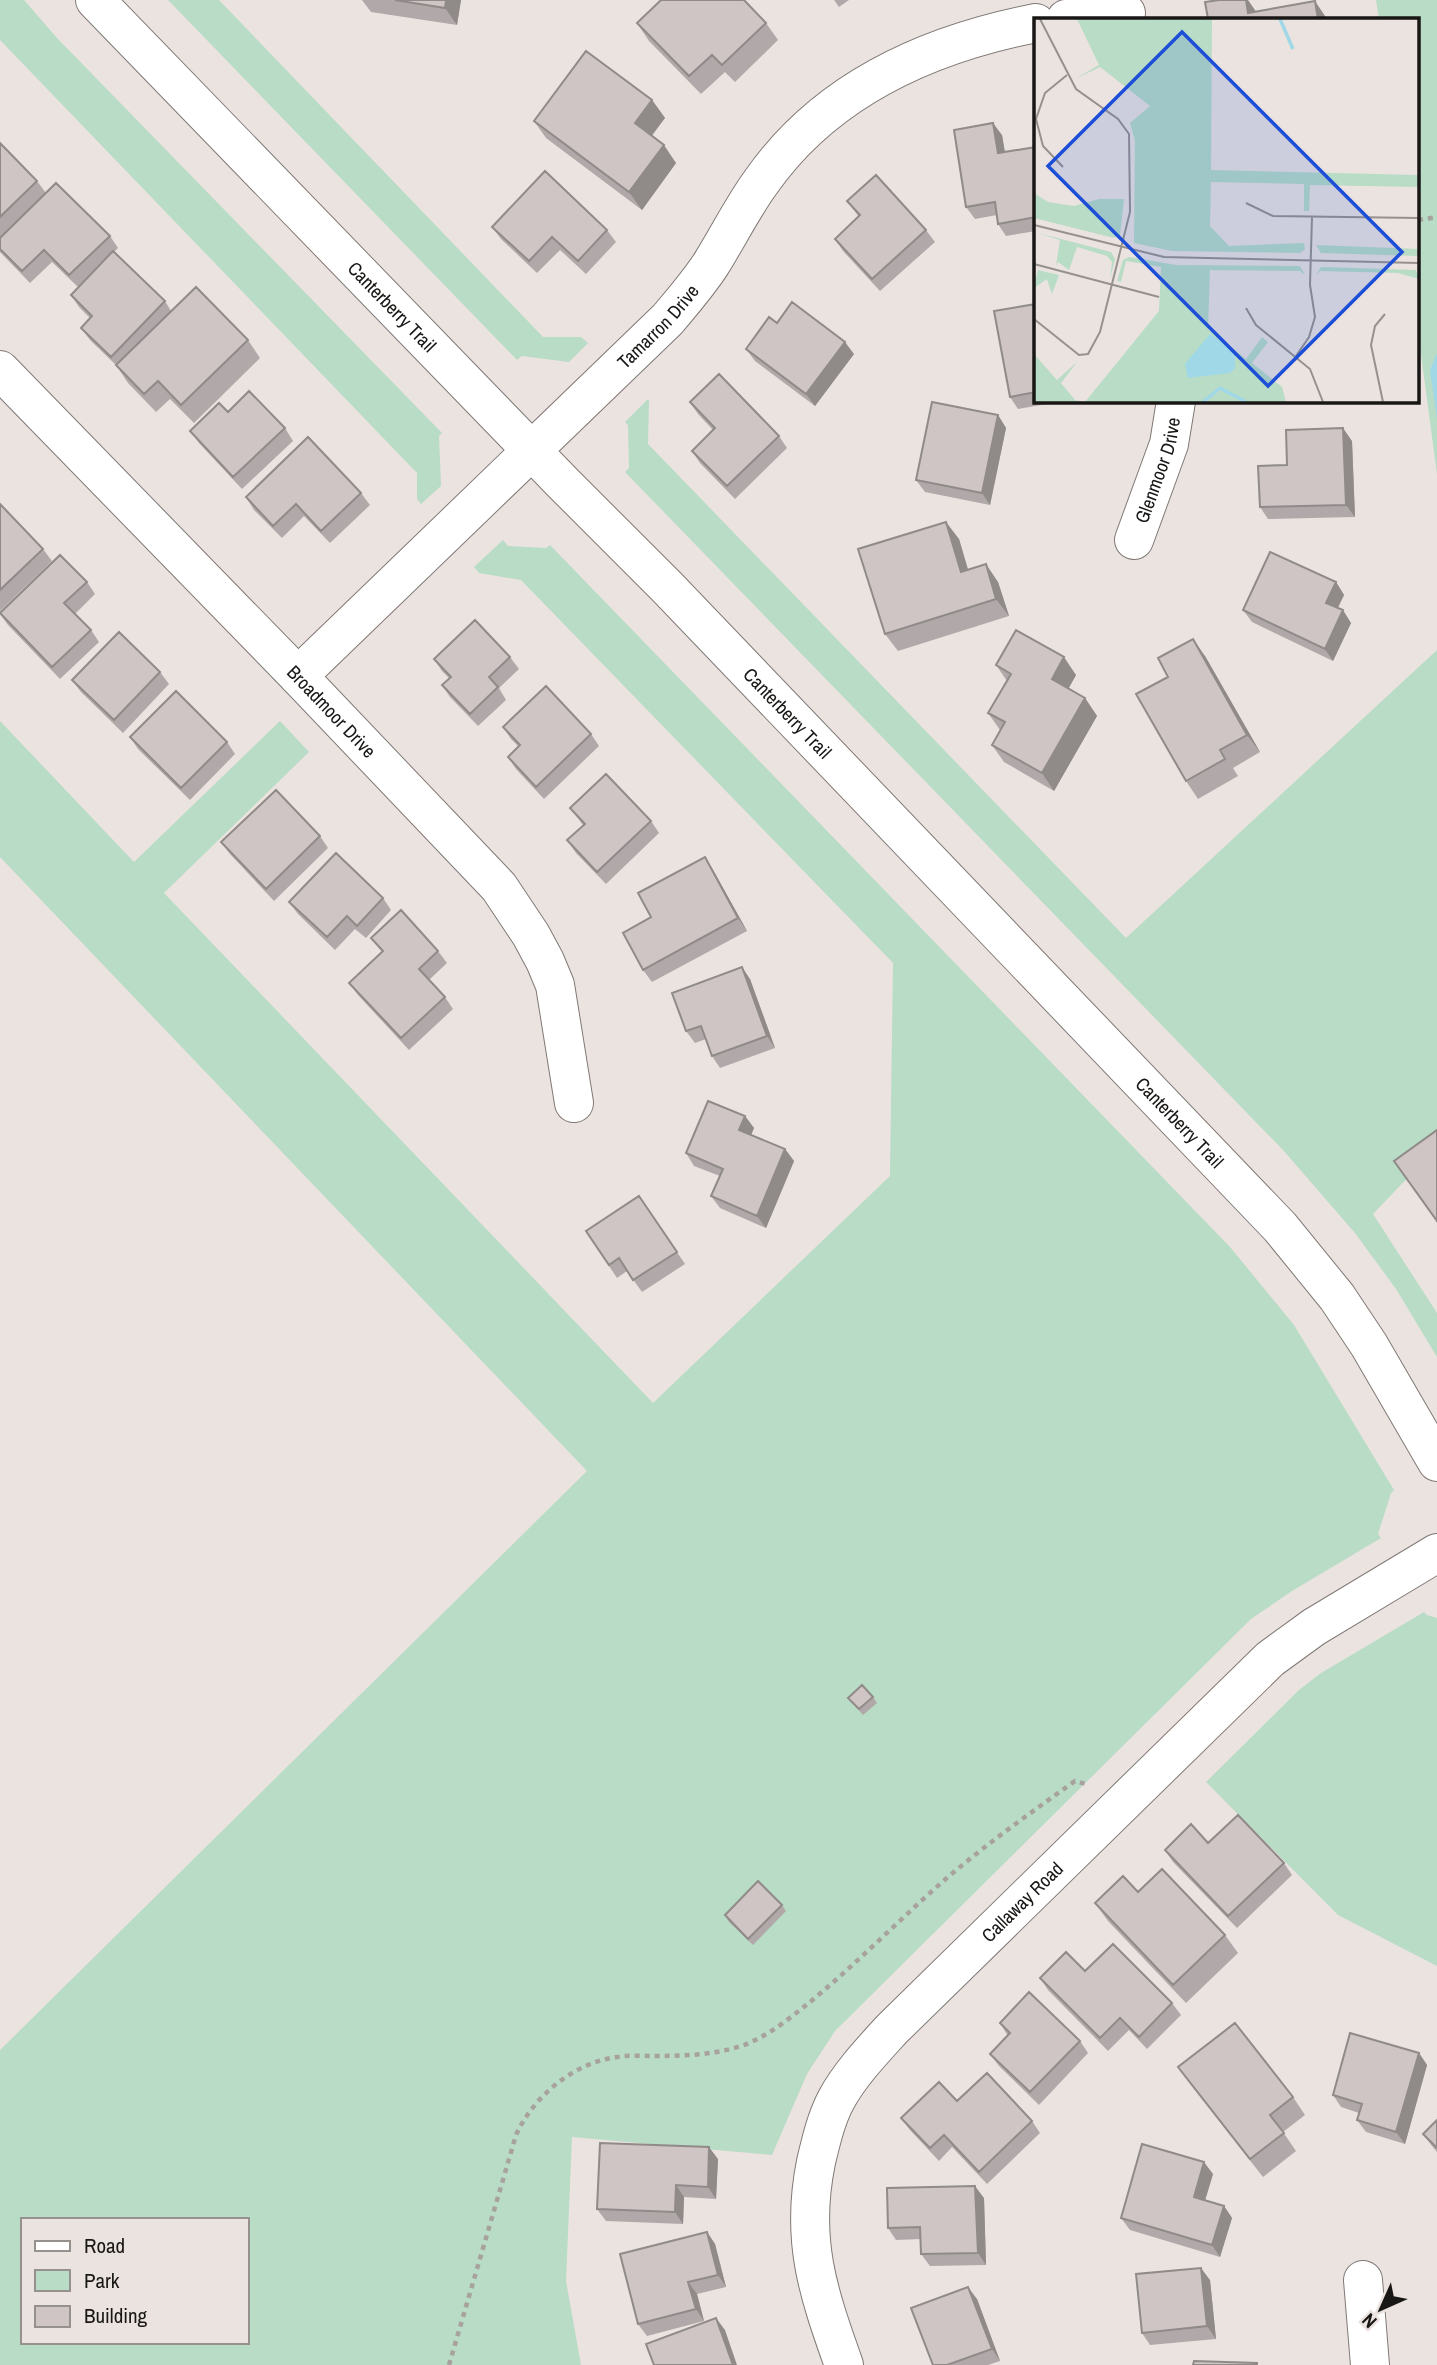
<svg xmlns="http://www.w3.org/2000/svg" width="1437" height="2365" font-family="'Archivo Narrow',sans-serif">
	<rect width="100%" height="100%" fill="#ebe3df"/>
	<path fill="#b8dcc5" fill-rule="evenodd" d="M0 0H24L57 38 442 433 439 436 441 486 421 504 417 499V473L0 40Z
		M168 0H219L543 337H581L588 343 569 362 522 356 517 360Z
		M1376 0H1437V474L1418 332V19H1379Z
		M648 399 649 401 648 444 1126 938 1437 650V1147L1373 1214 1437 1313V1357L1396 1289 1355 1233 1283 1150 625 472 629 468 628 425 625 422Z
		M503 540 508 546 546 548 550 545 1230 1247 1294 1325 1394 1490 1391 1493 1378 1534 1381 1538 1292 1591 1251 1619 835 2031 807 2074 772 2155 572 2137 566 2281 581 2365H0V2050L587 1471 0 857V721L134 862 280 721 309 752 164 893 653 1403 890 1176 893 963 521 580 479 573 474 567ZM23 2220H247V2342H23Z
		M1424 1612 1427 1615 1437 1618V1966L1338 1915 1206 1782 1299 1690 1321 1673Z"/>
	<path fill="#a0d8e8" d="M1437 353V419L1430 370Z"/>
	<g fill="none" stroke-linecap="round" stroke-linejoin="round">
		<g stroke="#807975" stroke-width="40">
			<g id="street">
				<path d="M1066 19 1126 13"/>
				<path id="s1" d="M0 370 298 676 499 887 531 935 545 961 555 985 574 1103"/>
				<path id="s2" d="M1134 540 1169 444 1176 401"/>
				<path id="s3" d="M298 676 668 319C683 301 698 284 711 264 728 237 742 208 761 182 826 89 928 44 1036 23"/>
				<path d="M1363 2280 1370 2365"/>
				<path id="s4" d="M844 2365C818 2292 800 2240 816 2162 821 2141 826 2119 836 2100 850 2074 872 2051 892 2029L1270 1659 1314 1627 1437 1553"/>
			</g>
		</g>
		<g stroke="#807975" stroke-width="40">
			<g id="secondary">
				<path id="s5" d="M95 0 563 483 667 587 1280 1227 1337 1297 1369 1345 1437 1462"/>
			</g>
		</g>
		<path stroke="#a8a29e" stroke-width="4.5" stroke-dasharray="5 5" stroke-linecap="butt" d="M1418 220 1437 217
			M449 2365 516 2135C534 2096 573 2063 617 2057 629 2055 642 2056 654 2056 684 2056 715 2055 744 2045 768 2036 790 2018 810 2002 855 1965 896 1923 940 1884 982 1847 1029 1814 1075 1781L1086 1784"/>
		<use href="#street" stroke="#fff" stroke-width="38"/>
		<use href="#secondary" stroke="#fff" stroke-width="38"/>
	</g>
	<path fill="#b1a9a9" d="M362 0H461L457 25 371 12Z
		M834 0H849L839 7Z
		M637 23H766L778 40 735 82 725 72 701 94 649 41Z
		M652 100 665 118 652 136 676 163 642 210 546 138 534 121Z
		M1002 135 1005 152 1036 147V231L1006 236 998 224 997 215 975 219 966 207Z
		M0 143 37 181 46 193 110 236 118 248 114 252 165 301 171 311 248 340 260 358 194 423 170 399 156 412 128 383 116 365 90 340 81 328 90 318 79 307 71 295 78 287 52 262 30 283 0 252Z
		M847 201 926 230 935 242 880 291 843 251 835 239 859 217Z
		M492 227 607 230 616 242 586 274 560 250 537 273 501 239Z
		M1036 304V401H1064L1018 409 1010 397Z
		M777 323 854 354 815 406 755 361 746 349Z
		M690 402 779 436 787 448 735 499 700 463 692 451 713 430 698 414Z
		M228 412 285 428 293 441 242 489 199 443 190 431Z
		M998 415 1006 428 990 505 925 492 916 480Z
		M1352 441 1355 517 1268 519 1260 507 1287 465Z
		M361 493 370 505 330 543 304 516 282 538 254 510 246 497Z
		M0 504 43 549 52 561 0 611Z
		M959 539 968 570 998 582 1009 616 898 651 885 634Z
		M87 582 95 594 75 614 91 630 99 642 60 679 8 625 0 614Z
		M1336 582 1344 595 1338 608 1351 623 1333 661 1252 622 1243 610Z
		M1205 656 1260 752 1233 768 1238 776 1198 799 1186 781Z
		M510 657 519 669 499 688 506 700 478 726 450 697 442 685 449 678 442 671 434 659Z
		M996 665 1076 675 1069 688 1085 698 1097 716 1054 791 1004 762 992 745 1000 730 988 713 1007 681Z
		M160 672 169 684 123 733 81 692 72 680Z
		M503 727 591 734 599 746 544 799 516 769 508 757 519 747 511 739Z
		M130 737 227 742 235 754 190 800 138 749Z
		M570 808 651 821 659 833 606 884 576 853 567 840 583 825Z
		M320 836 328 848 274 901 230 854 221 842Z
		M713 870 747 931 652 982 643 970 651 917Z
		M383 898 391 910 366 938 355 929 335 950 298 914 289 902Z
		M371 938 438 951 447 963 429 980 445 997 453 1009 409 1050 358 995 349 983 382 952Z
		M750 979 775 1048 720 1068 712 1056 706 1039 695 1043 686 1031Z
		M745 1116 754 1128 751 1135 785 1149 794 1161 766 1228 720 1208 711 1196 720 1176 694 1166 686 1153Z
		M639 1196 685 1264 642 1292 627 1271 617 1278 586 1231Z
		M873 1697 877 1703 863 1715 848 1698Z
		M1165 1850 1284 1863 1292 1875 1237 1928 1173 1862Z
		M1138 1892 1225 1935 1238 1953 1186 2003 1108 1921 1095 1903Z
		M782 1905 786 1911 753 1945 729 1922 725 1915Z
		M1085 1971 1172 2003 1181 2015 1147 2049 1129 2030 1108 2051 1048 1990 1040 1978Z
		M1000 2023 1080 2041 1088 2053 1039 2105 999 2066 990 2054 1008 2036Z
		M1419 2053 1427 2065 1405 2144 1366 2132 1357 2120 1359 2113 1341 2107 1333 2095Z
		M1178 2067 1293 2097 1305 2115 1283 2132 1296 2151 1263 2177 1191 2085Z
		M957 2101 1032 2121 1040 2133 987 2184 952 2147 939 2161 910 2130 901 2118Z
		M1437 2120V2152L1432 2146 1423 2134Z
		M718 2159 716 2199 684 2197 683 2224 606 2221 597 2209Z
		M1213 2174 1205 2201 1224 2206 1232 2218 1220 2257 1130 2230 1121 2218Z
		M984 2198 986 2265 930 2266 921 2254V2239L896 2240 888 2228Z
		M707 2232 715 2244 726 2287 697 2294 704 2321 647 2336 638 2324Z
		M1210 2280 1216 2339 1150 2345 1142 2333Z
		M977 2299 1000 2361 988 2365H933Z"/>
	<path fill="#908a89" d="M446 0H461L457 25 445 8Z
		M1246 0H1248L1257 13H1248Z
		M1315 1 1327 19H1318Z
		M652 100 665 118 647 141 635 123Z
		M993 123 1002 135 1007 166 998 153Z
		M664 145 676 163 642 210 629 192Z
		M845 342 854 354 815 406 806 394Z
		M998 415 1006 428 990 505 982 493Z
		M1343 428 1352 441 1355 517 1346 505Z
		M946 522 959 539 974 590 961 572Z
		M986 564 998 582 1009 616 996 599Z
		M1336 582 1344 595 1334 615 1326 603Z
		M1343 610 1351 623 1333 661 1325 649Z
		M1193 639 1205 656 1260 752 1247 735Z
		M1064 657 1076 675 1064 696 1052 679Z
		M1085 698 1097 716 1054 791 1042 773Z
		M705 857 713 870 747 931 738 918Z
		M742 967 750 979 775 1048 767 1036Z
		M745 1116 754 1128 748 1142 739 1130Z
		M785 1149 794 1161 766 1228 757 1216Z
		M1419 2053 1427 2065 1405 2144 1396 2132Z
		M709 2147 718 2159 716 2199 708 2187Z
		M1204 2162 1213 2174 1202 2210 1194 2197Z
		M676 2185 684 2197 683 2224 675 2212Z
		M975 2186 984 2198 986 2265 978 2253Z
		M1224 2206 1232 2218 1220 2257 1212 2245Z
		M707 2232 715 2244 726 2287 718 2275Z
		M1201 2268 1210 2280 1216 2339 1207 2326Z
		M688 2282 697 2294 704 2321 696 2309Z
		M968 2287 977 2299 1000 2361 992 2349Z
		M716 2318 725 2330 737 2365H733Z"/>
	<path fill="#cec5c4" stroke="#908a89" stroke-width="2" d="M395 0H446L445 8Z
		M661 0H744L766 23 722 65 712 55 689 76 637 23Z
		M1219 0H1246L1248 13 1315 1 1318 19H1208L1205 2Z
		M586 51 652 100 635 123 664 145 629 192 534 121Z
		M993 123 998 153 1036 147V217L998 224 995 202 966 207 954 130Z
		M0 143 37 181 0 217Z
		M545 171 607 230 578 261 552 237 529 261 492 227Z
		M876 175 926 230 872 279 835 239 860 215 847 201Z
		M56 183 110 236 69 275 44 250 22 271 0 249V238Z
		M113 251 165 301 111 357 81 328 92 316 71 295Z
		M196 287 248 340 181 405 158 381 144 394 116 365Z
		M792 302 845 342 806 394 746 349 769 317 777 323Z
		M1036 304V392L1010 397 994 311Z
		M719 374 779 436 727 486 692 451 715 428 690 402Z
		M249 391 285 428 233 477 190 431 219 403 228 412Z
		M932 402 998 415 982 493 916 480Z
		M1343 428 1346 505 1260 507 1258 466 1287 465 1286 430Z
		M308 437 361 493 321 531 296 504 273 526 246 497Z
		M0 504 43 549 0 590Z
		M946 522 961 572 986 564 996 599 885 634 858 549Z
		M1270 552 1336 582 1326 603 1343 610 1325 649 1243 610Z
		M60 555 87 582 64 603 91 630 52 667 0 613Z
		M475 620 510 657 489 677 498 687 470 714 442 685 451 677 434 659Z
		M1016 630 1064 657 1052 679 1085 698 1042 773 992 745 1005 722 988 713 1011 674 996 665Z
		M119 632 160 672 114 720 72 680Z
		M1193 639 1247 735 1220 750 1225 759 1186 781 1136 694 1168 677 1158 658Z
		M546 686 591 734 536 787 508 757 520 745 503 727Z
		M176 691 227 742 181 788 130 737Z
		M606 774 651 821 597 872 567 840 585 824 570 808Z
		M276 790 320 836 266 889 221 842Z
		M336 853 383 898 357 926 347 916 327 937 289 902Z
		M705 857 738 918 643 970 623 933 651 917 638 893Z
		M401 910 438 951 419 969 445 997 401 1038 349 983 383 951 371 938Z
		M742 967 767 1036 712 1056 701 1026 686 1031 672 993Z
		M708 1101 745 1116 739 1130 785 1149 757 1216 711 1196 723 1169 686 1153Z
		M1437 1130V1221L1394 1161Z
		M639 1196 677 1252 633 1280 619 1258 609 1265 586 1231Z
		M862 1685 873 1697 859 1709 848 1698Z
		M1238 1815 1284 1863 1228 1916 1165 1850 1191 1824 1208 1843Z
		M1162 1869 1225 1935 1173 1985 1095 1903 1123 1876 1138 1892Z
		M758 1881 782 1905 748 1939 725 1915Z
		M1113 1944 1172 2003 1139 2037 1120 2018 1100 2038 1040 1978 1066 1952 1085 1971Z
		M1029 1992 1080 2041 1030 2092 990 2054 1010 2033 1000 2023Z
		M1235 2023 1293 2097 1270 2115 1284 2133 1250 2159 1178 2067Z
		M1350 2033 1419 2053 1396 2132 1357 2120 1362 2104 1333 2095Z
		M987 2073 1032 2121 979 2172 944 2135 930 2148 901 2118 939 2082 957 2101Z
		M1437 2120V2148L1423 2134Z
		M600 2143 709 2147 708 2187 676 2185 675 2212 597 2209Z
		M1142 2144 1204 2162 1194 2197 1224 2206 1212 2245 1121 2218Z
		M975 2186 978 2253 921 2254 920 2227 888 2228 887 2188Z
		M707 2232 718 2275 688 2282 696 2309 638 2324 620 2254Z
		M1201 2268 1207 2326 1142 2333 1136 2274Z
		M968 2287 992 2349 947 2365H933L911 2308Z
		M716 2318 733 2365H654L646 2344Z
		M1194 2361 1257 2363V2365H1193Z"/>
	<g text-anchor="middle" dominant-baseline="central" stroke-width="5" stroke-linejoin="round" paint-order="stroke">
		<g font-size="19" fill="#191715" stroke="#ebe3df">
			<text stroke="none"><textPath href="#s5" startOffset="427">Canterberry Trail</textPath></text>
			<text stroke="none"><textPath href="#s3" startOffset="502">Tamarron Drive</textPath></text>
			<text stroke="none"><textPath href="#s2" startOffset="74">Glenmoor Drive</textPath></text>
			<text stroke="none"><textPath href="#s1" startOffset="476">Broadmoor Drive</textPath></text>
			<text stroke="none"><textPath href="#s5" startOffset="994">Canterberry Trail</textPath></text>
			<text stroke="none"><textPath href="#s5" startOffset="1561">Canterberry Trail</textPath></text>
			<text stroke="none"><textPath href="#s4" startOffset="546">Callaway Road</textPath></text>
		</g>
	</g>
	<g transform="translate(1034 18)">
		<rect width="385" height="385" fill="#ebe3df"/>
		<path d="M43 1H178L177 152 385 157V169L276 167 275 193H270V166L177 164 176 208 195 228 270 225 271 231 266 235 138 233 100 225 101 123 96 105 116 88 66 49 41 61 65 47ZM0 175 14 184 40 188 65 181H90L86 217 80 220 0 200ZM0 214 77 234 81 241 76 261 78 244 73 238 43 229 35 252 24 244 22 248 26 222ZM282 227 385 231V238L287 235ZM95 239 142 247 266 248 271 257 266 253 176 252 174 311 212 341 228 319 234 324 218 345 248 369 252 384H0V336L23 362 43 344 27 365 41 382 51 384 125 293 127 249 92 243 87 264 83 263 89 242ZM287 249 382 252 385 261 364 255 286 253 282 257ZM4 252 25 257 18 276 13 261 0 270Z" fill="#b8dcc5"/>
		<path d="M176 316 201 333V350L196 355 154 360 151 346Z" fill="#a0d8e8"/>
		<path fill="none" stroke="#a0d8e8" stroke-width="3.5" d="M246 1 259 31M169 384 186 370 212 384"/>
		<path fill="none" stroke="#97918e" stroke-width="2" d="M29 149 9 128 2 101 11 75 33 57M212 185 239 198 385 200M0 207 130 239 385 245M0 246 125 279M212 290 222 307 276 351 289 384M0 301 45 337 54 336 66 314 96 194 95 116 84 101 42 71 6 1M262 338 275 319 281 299 276 267 278 199M349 384 337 327 341 308 351 296"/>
		<path fill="#1d4ed8" fill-opacity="0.15" stroke="#1d4ed8" stroke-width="3.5" d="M148 14 368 234 234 368 14 148Z"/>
		<rect width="385" height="385" fill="none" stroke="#191715" stroke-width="3.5"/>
	</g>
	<rect x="21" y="2218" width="228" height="126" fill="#ebe3df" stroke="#97918e" stroke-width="2"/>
	<rect x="35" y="2241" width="35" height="10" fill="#ffffff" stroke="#97918e" stroke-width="2"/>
	<text x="84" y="2253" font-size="21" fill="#191715">Road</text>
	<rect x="35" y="2270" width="35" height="21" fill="#b8dcc5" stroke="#97918e" stroke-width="2"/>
	<text x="84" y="2288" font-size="21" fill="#191715">Park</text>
	<rect x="35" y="2306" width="35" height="21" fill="#cec5c4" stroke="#97918e" stroke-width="2"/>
	<text x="84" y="2323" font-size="21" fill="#191715">Building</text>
	<g transform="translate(1381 2309) rotate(225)" stroke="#ebe3df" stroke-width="5" paint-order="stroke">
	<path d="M0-5L12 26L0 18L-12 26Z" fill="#191715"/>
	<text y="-10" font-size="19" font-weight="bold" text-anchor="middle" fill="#191715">N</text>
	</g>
</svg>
